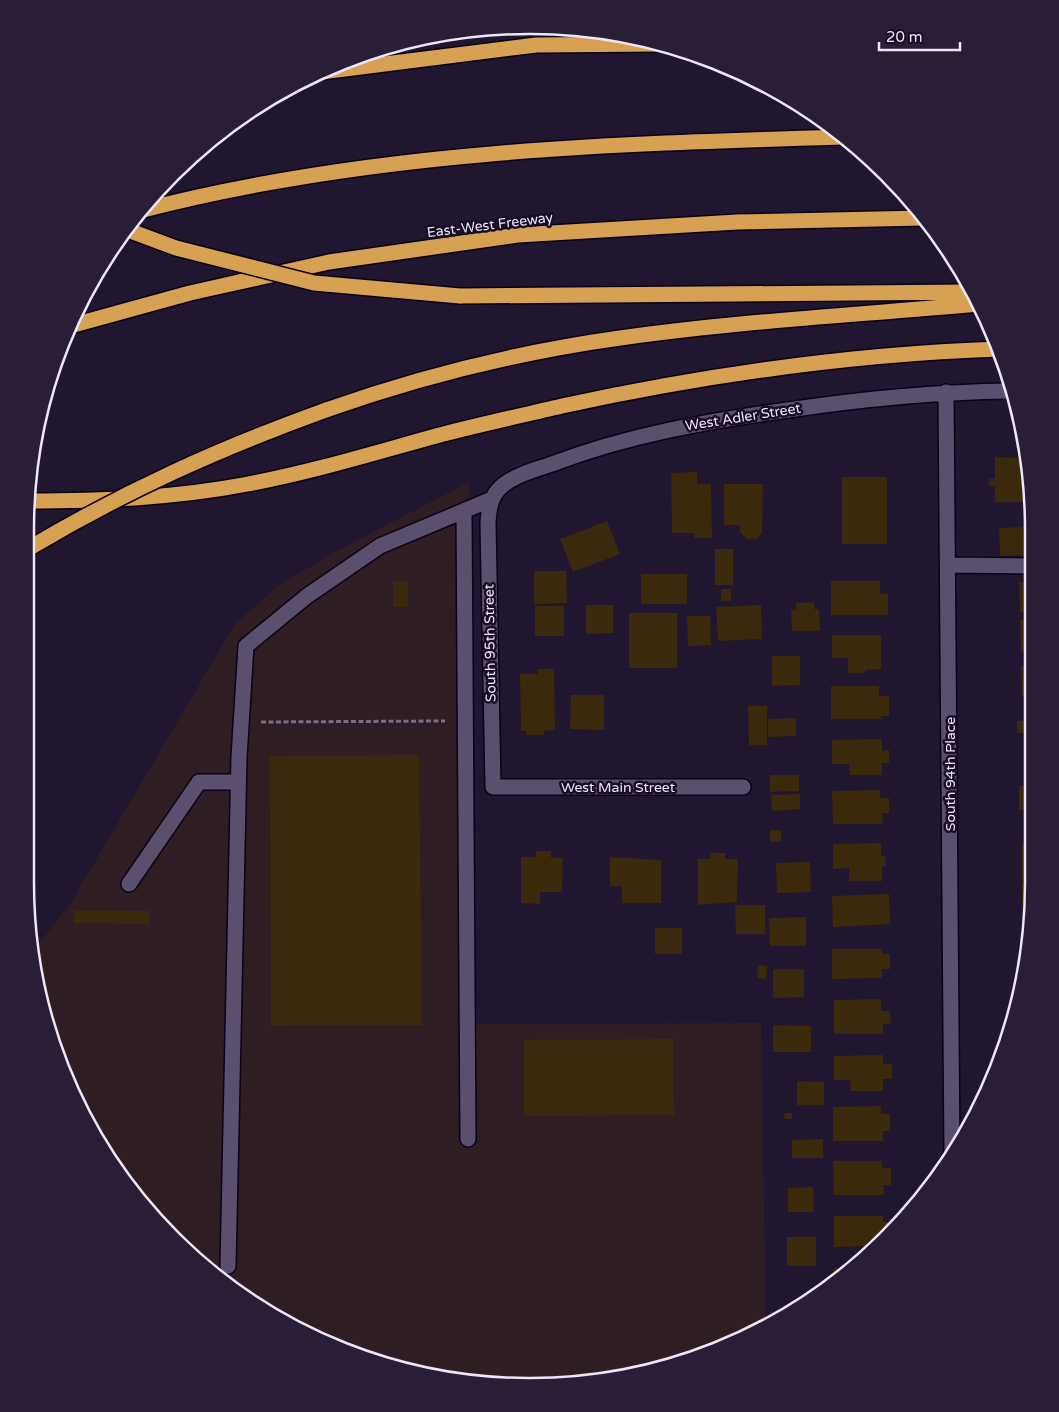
<svg xmlns="http://www.w3.org/2000/svg" width="1059" height="1412" font-family="'Varela Round',sans-serif">
	<rect width="100%" height="100%" fill="#21162f"/>
	<path fill="#2f1d24" d="M469 482 468 1024 761 1023 766 1324 692 1360 563 1386 431 1377 306 1335 223 1283 173 1239 93 1135 42 1013 34 950 70 904 235 624 279 585 335 552Z"/>
	<path fill="#3a290a" d="M995 457 1025 458V502H995V486H989V479H995Z
		M697 472V484H711L712 538H694V533H672L671 473Z
		M842 477H887V544H842Z
		M724 484H763L762 533 757 539H747L740 532V525H724Z
		M607 521 620 554 573 572 560 539Z
		M1029 527 1030 555 1000 556 999 528Z
		M715 549H733V585H715Z
		M534 571H566L567 603 534 604Z
		M641 574H687V604H641Z
		M393 581H408V607H393Z
		M831 581H880V594H888V615H831Z
		M1019 582H1030V612H1020Z
		M721 589H731V601H721Z
		M814 602V609H819L820 631H792L791 610H796V603Z
		M586 605H613V633L586 634Z
		M761 605 762 639 718 641 716 607Z
		M535 606H564V636H535Z
		M629 613H677V668H629Z
		M687 616H710L711 645 688 646Z
		M1020 620H1030V652H1021Z
		M832 635H881V669L865 670V673H848V658H832Z
		M772 656H800V685L772 686Z
		M1021 666H1030V696H1022Z
		M537 669H554L555 730 544 731V735H526V731H521L520 674H538Z
		M831 686H879V696H889V716H881L882 719H831Z
		M571 695H604V730L570 729Z
		M748 706H767V745H749Z
		M1026 711H1030V746H1026V733H1017V721H1026Z
		M796 718V736L768 737V719Z
		M882 739V751L889 750V763H882V775H850L849 764H832V740Z
		M419 755 422 1025 271 1026 270 756Z
		M1028 774H1030V810H1019V786H1028Z
		M770 775H799V791L770 792Z
		M880 790V798H889V813H882L883 824H833L832 791Z
		M800 794V809L772 811 771 795Z
		M770 830H781V842H770Z
		M881 843V856H885L886 866H882V881H849V868L833 869V844Z
		M1022 844H1030V907H1022Z
		M536 851H551V858H563L562 892H540V904L521 903V857H536Z
		M710 853H725V859H738L737 902 698 905V859H710Z
		M610 857 661 860V903H622V886H610Z
		M810 862 811 892 777 893 776 863Z
		M889 894 890 924 833 927 832 896Z
		M735 905H765V934H736Z
		M74 910 149 911V924L74 923Z
		M806 917V946H770L769 918Z
		M655 928H682V954H655Z
		M1021 934H1030V947H1021Z
		M832 949H882V954H890V969H882V978L832 979Z
		M758 965 767 966 766 979 757 978Z
		M773 969H804V997L773 998Z
		M881 999V1011H890L891 1024H883V1034H834V1000Z
		M773 1025 811 1026V1052H773Z
		M673 1039 674 1115 524 1116V1040Z
		M883 1055V1064H892V1079H883V1091H851L850 1080H834V1056Z
		M797 1081 824 1082V1105H797Z
		M881 1106V1114H890V1131H883V1141H833V1107Z
		M785 1113H792V1119H784Z
		M823 1139V1158H792V1140Z
		M833 1161H882V1168H891V1185H883L884 1195H834Z
		M813 1187 814 1212H788V1188Z
		M834 1216H883V1222H893V1231L888 1237H884V1241L878 1246 834 1247Z
		M787 1237H816V1266H787Z
		M834 1268H851L834 1282Z"/>
	<g fill="none" stroke-linecap="round" stroke-linejoin="round">
		<g stroke="#0b0216" stroke-width="18">
			<path id="minor" d="M946 392 952 1156
				M464 511 468 1139
				M949 565 1030 566
				M743 787H493L488 522C489 511 490 499 498 490 510 476 535 470 552 464 628 435 708 421 788 410 862 399 935 392 1010 391
				M129 884 199 782H238
				M228 1266 239 757 246 646 307 596 380 546 492 499"/>
		</g>
		<g stroke="#0b0216" stroke-width="18">
			<path id="highway" d="M321 72 536 45 659 44
				M139 211C369 151 607 144 843 137
				M460 296 972 292
				M70 326 190 293 329 262 518 235 737 222 923 218
				M326 410C422 376 520 352 620 338 739 321 859 315 978 304
				M26 501C101 501 175 498 248 484 312 472 374 453 436 436 477 425 520 416 562 406 705 375 852 354 999 349"/>
		</g>
		<path stroke="#776e84" stroke-width="3" stroke-dasharray="5 2.5" stroke-linecap="butt" d="M261 722 445 721"/>
		<use href="#minor" stroke="#5a4f6c" stroke-width="15"/>
		<use href="#highway" stroke="#d7a154" stroke-width="15"/>
		<g stroke="#0b0216" stroke-width="18" stroke-linecap="butt">
			<path id="highway-bridge" d="M125 229 176 248 314 283 460 296
				M26 550C125 491 218 449 326 410"/>
		</g>
		<use href="#highway-bridge" stroke="#d7a154" stroke-width="15"/>
	</g>
	<g text-anchor="middle" dominant-baseline="central" stroke-width="5" stroke-linejoin="round" paint-order="stroke">
		<g font-size="14" fill="#ece6f7" stroke="#180d25">
			<text transform="translate(490 225) rotate(-7)">East-West Freeway</text>
			<text transform="translate(743 417) rotate(-9)">West Adler Street</text>
			<text transform="translate(490 643) rotate(-91)">South 95th Street</text>
			<text transform="translate(950 774) rotate(-90)">South 94th Place</text>
			<text x="618" y="787">West Main Street</text>
		</g>
	</g>
	<path d="M0 0H1059V1412H0ZM529 34H530A495 495 0 0 1 1025 529V883A495 495 0 0 1 530 1378H529A495 495 0 0 1 34 883V529A495 495 0 0 1 529 34Z" fill="#291e36" fill-rule="evenodd"/>
	<path fill="none" stroke="#ece6f7" stroke-width="2.5" d="M529 34H530A495 495 0 0 1 1025 529V883A495 495 0 0 1 530 1378H529A495 495 0 0 1 34 883V529A495 495 0 0 1 529 34Z"/>
	<path d="M879 42v8h81v-8" fill="none" stroke="#ece6f7" stroke-width="2.5"/>
	<text x="886" y="42" font-size="15" fill="#ece6f7" stroke="#180d25" stroke-width="4" paint-order="stroke">20 m</text>
</svg>
